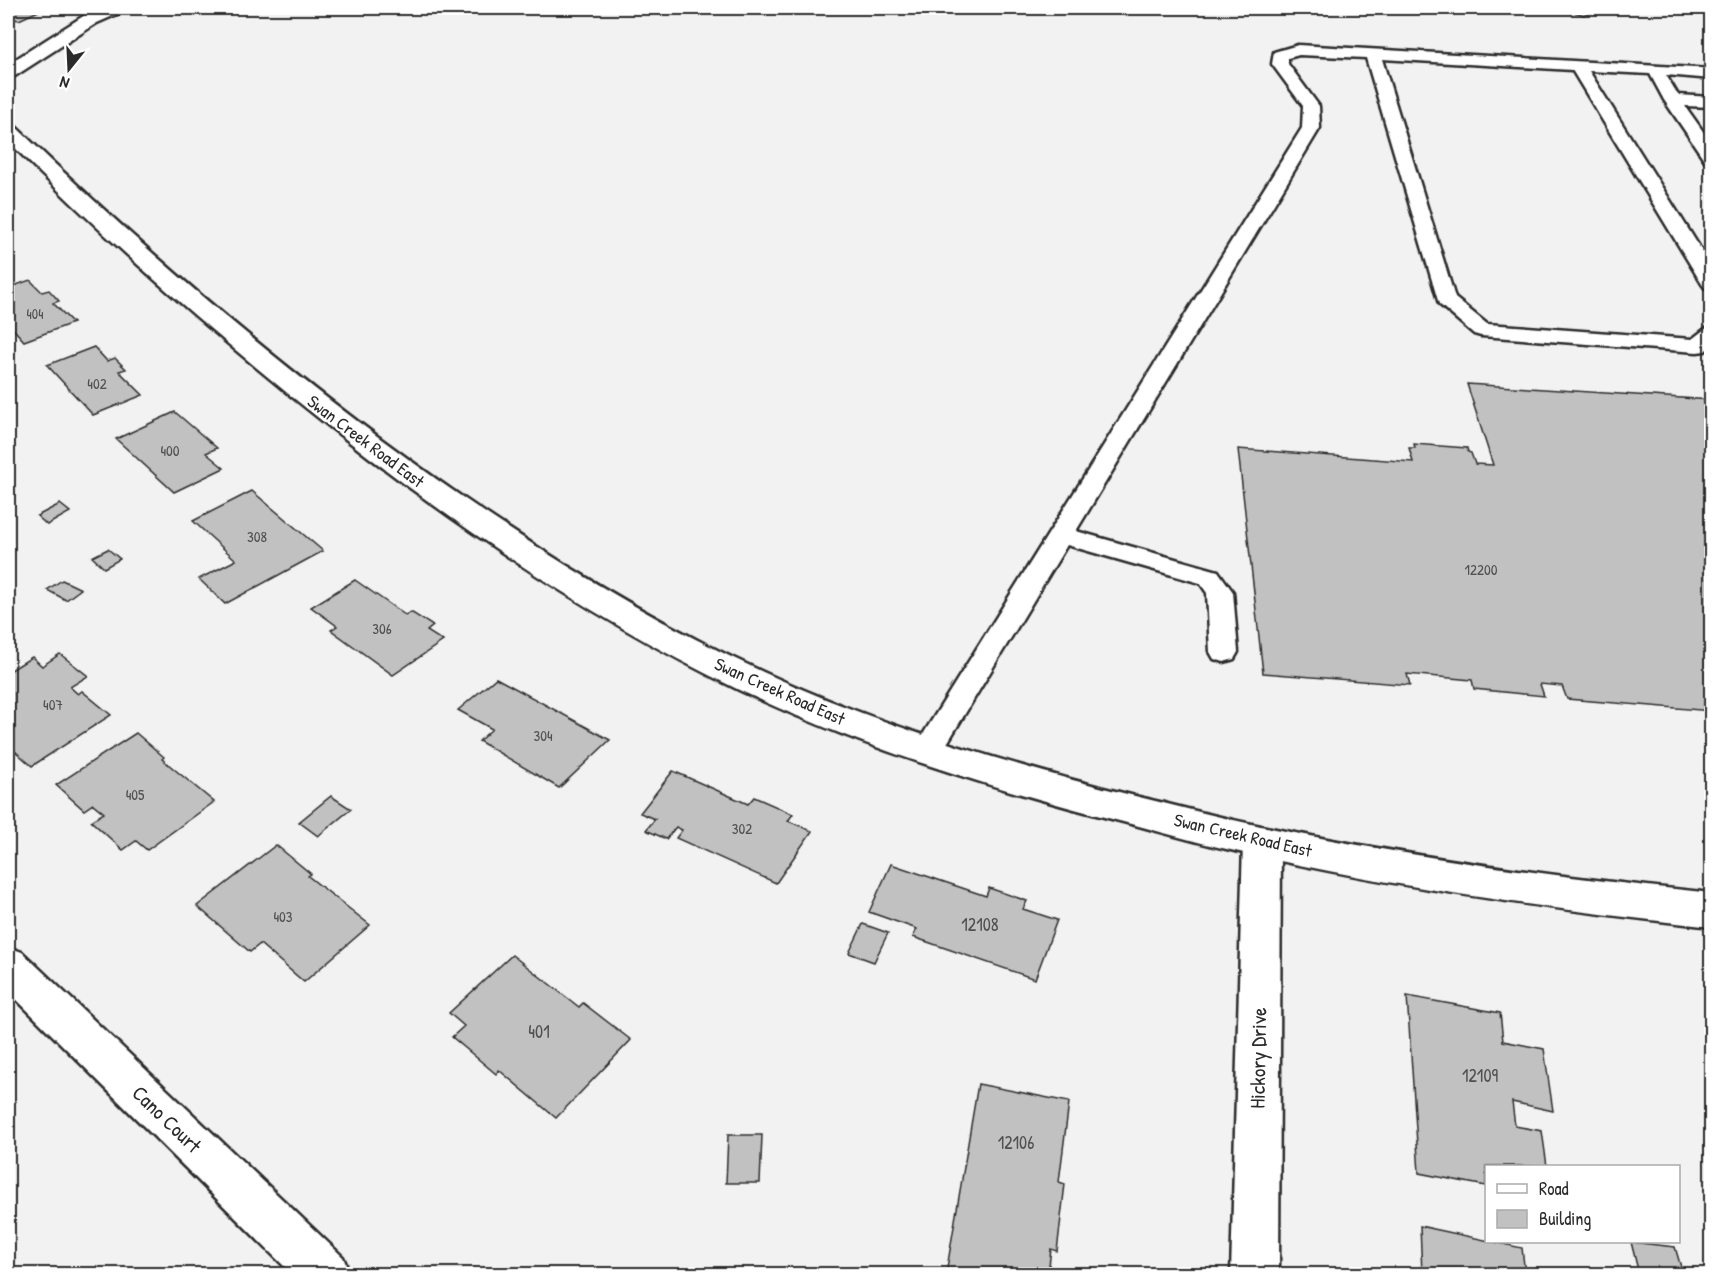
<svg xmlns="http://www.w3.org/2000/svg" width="1719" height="1282" font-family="'Patrick Hand',sans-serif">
	<rect width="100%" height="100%" fill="#f2f2f2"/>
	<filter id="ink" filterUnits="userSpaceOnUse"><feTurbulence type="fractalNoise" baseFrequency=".0167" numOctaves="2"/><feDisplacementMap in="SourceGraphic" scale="12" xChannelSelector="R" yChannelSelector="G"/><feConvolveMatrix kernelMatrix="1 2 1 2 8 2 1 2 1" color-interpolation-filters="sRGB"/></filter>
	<g filter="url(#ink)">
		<path fill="#c1c1c1" stroke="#2b2b2b" stroke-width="1.5" d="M8 8H45L19 20 8 18Z
			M1560 8H1599L1584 15Z
			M30 280 42 292 49 290 59 301 53 303 73 323 24 341 8 323V288Z
			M94 347 107 361 115 358 126 369 119 371 143 395 93 415 47 365Z
			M1467 384 1712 400V711L1567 699 1562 686 1540 684 1544 696 1474 689 1472 680 1407 674 1410 685 1263 673 1238 449 1413 462 1409 448H1415L1414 444 1467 448 1468 452 1471 453 1475 464 1493 465Z
			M175 412 217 448 206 453 224 468 174 492 116 439Z
			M252 491 323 551 225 604 199 579 236 560 193 521Z
			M60 504 70 512 47 525 37 516Z
			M108 549 120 559 104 568 92 557Z
			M62 580 81 589 66 600 47 590Z
			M355 580 405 615 411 612 433 626 427 631 443 641 393 675 331 630 337 626 311 607Z
			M60 654 88 676 70 687 78 694 82 691 111 715 32 766 8 745V672L32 657 42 666Z
			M496 678 610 740 559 788 479 741 492 729 458 710Z
			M136 733 164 757 162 759 214 802 147 850 136 841 123 850 91 821 104 813 93 804 84 810 56 785Z
			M673 771 748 804 754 797 793 814 788 821 812 831 776 883 676 838 682 830 676 827 666 839 646 830 655 819 640 813Z
			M331 796 351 809 318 836 299 822Z
			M276 845 311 874 308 876 370 925 304 982 260 944 250 952 197 906Z
			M891 864 986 896 989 888 1027 901 1023 909 1057 920 1035 979 913 937 917 929 869 912Z
			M863 924 888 933 874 962 849 953Z
			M512 955 579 1007 583 1003 631 1040 556 1118 499 1070 496 1074 452 1037 464 1026 449 1013Z
			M1407 996 1500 1013 1503 1041 1544 1049 1553 1111 1512 1102 1515 1126 1542 1131 1547 1166H1486V1186L1419 1173Z
			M978 1084 1069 1102 1059 1182 1065 1184 1057 1251 1051 1249 1048 1274H946Z
			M728 1135H762L760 1183H726Z
			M1420 1226 1522 1248 1525 1274H1422Z
			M1631 1242 1675 1247 1683 1274H1639Z"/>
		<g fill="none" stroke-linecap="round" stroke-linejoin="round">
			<g stroke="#2b2b2b" stroke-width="5">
				<path id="lane" d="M1298 45 1712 69V79L1666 75 1678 95 1712 97V107L1685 106 1712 144V163L1706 162 1664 100 1650 74 1589 71 1712 267V290L1705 288 1702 284 1572 70 1382 59 1455 298 1487 324 1692 339 1705 329 1712 327V344L1705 351 1697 352 1481 336 1474 334 1439 304 1366 58 1299 55 1288 58V64L1319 106 1320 128 1076 531 1218 571 1233 592 1238 652 1234 659 1224 662 1214 659 1210 652 1207 593 1200 583 1067 545 937 760 927 763 917 760 912 752 1302 128 1303 106 1272 64 1274 52Z"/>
			</g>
			<g stroke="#2b2b2b" stroke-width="5">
				<path id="street" d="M1262 827 1275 831 1281 842 1279 1274H1231L1243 842 1249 831Z
					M8 947 22 952 343 1257 350 1274H292L8 991Z"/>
			</g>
			<g stroke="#2b2b2b" stroke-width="5">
				<path id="secondary" d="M102 8H125L122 12 97 23 15 76 8 78V64L85 15Z
					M8 124 15 126C156 262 304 388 465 499 560 564 658 624 763 672 883 727 1008 764 1135 796 1173 805 1210 815 1247 823 1400 856 1556 877 1712 893V927C1555 910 1398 888 1244 853 1206 845 1169 834 1131 824 997 790 865 749 739 690 623 634 514 564 410 488 267 382 134 267 8 141Z"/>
			</g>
			<use href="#lane" fill="#fff" fill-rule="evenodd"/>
			<use href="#street" fill="#fff" fill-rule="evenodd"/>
			<use href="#secondary" fill="#fff" fill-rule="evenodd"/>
		</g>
	</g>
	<g text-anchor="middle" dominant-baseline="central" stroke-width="4.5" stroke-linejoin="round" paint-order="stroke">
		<g font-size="14" fill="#505050">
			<text x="35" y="313">404</text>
		</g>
		<g font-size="15" fill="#505050">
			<text x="97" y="383">402</text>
			<text x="170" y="450">400</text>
			<text x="257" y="536">308</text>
			<text x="1481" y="569">12200</text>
			<text x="382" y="628">306</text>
			<text x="53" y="704">407</text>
			<text x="543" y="735">304</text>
			<text x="135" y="794">405</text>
			<text x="742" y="828">302</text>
			<text x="283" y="916">403</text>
		</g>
		<g font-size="18" fill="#2b2b2b" stroke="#fff">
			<text transform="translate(366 441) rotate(37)">Swan Creek Road East</text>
			<text transform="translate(780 691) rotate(24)">Swan Creek Road East</text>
			<text transform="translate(1243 835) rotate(13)">Swan Creek Road East</text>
		</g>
		<g font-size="18" fill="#505050">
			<text x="980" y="924">12108</text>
			<text x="539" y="1031">401</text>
			<text x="1480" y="1075">12109</text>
			<text x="1016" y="1142">12106</text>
		</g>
		<g font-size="21" fill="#2b2b2b" stroke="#fff">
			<text transform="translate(1258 1058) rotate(-89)">Hickory Drive</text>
			<text transform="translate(167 1119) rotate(44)">Cano Court</text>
		</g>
	</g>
	<rect width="1719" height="1282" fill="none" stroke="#fff" stroke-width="30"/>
	<rect x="15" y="15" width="1689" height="1252" fill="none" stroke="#2b2b2b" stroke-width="2" filter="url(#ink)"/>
	<rect x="1485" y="1165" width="195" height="78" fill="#ffffff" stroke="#aaaaaa" stroke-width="1.5"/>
	<rect x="1497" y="1184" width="30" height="9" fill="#ffffff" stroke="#aaaaaa" stroke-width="1.5"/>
	<text x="1539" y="1195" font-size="18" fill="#2b2b2b">Road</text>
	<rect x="1497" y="1210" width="30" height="18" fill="#c1c1c1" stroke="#aaaaaa" stroke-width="1.5"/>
	<text x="1539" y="1225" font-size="18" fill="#2b2b2b">Building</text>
	<g transform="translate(69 69) rotate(198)" stroke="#ffffff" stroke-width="4.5" paint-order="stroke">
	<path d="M0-4.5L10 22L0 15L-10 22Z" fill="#2b2b2b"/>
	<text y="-9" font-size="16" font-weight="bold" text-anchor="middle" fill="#2b2b2b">N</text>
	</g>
</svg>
